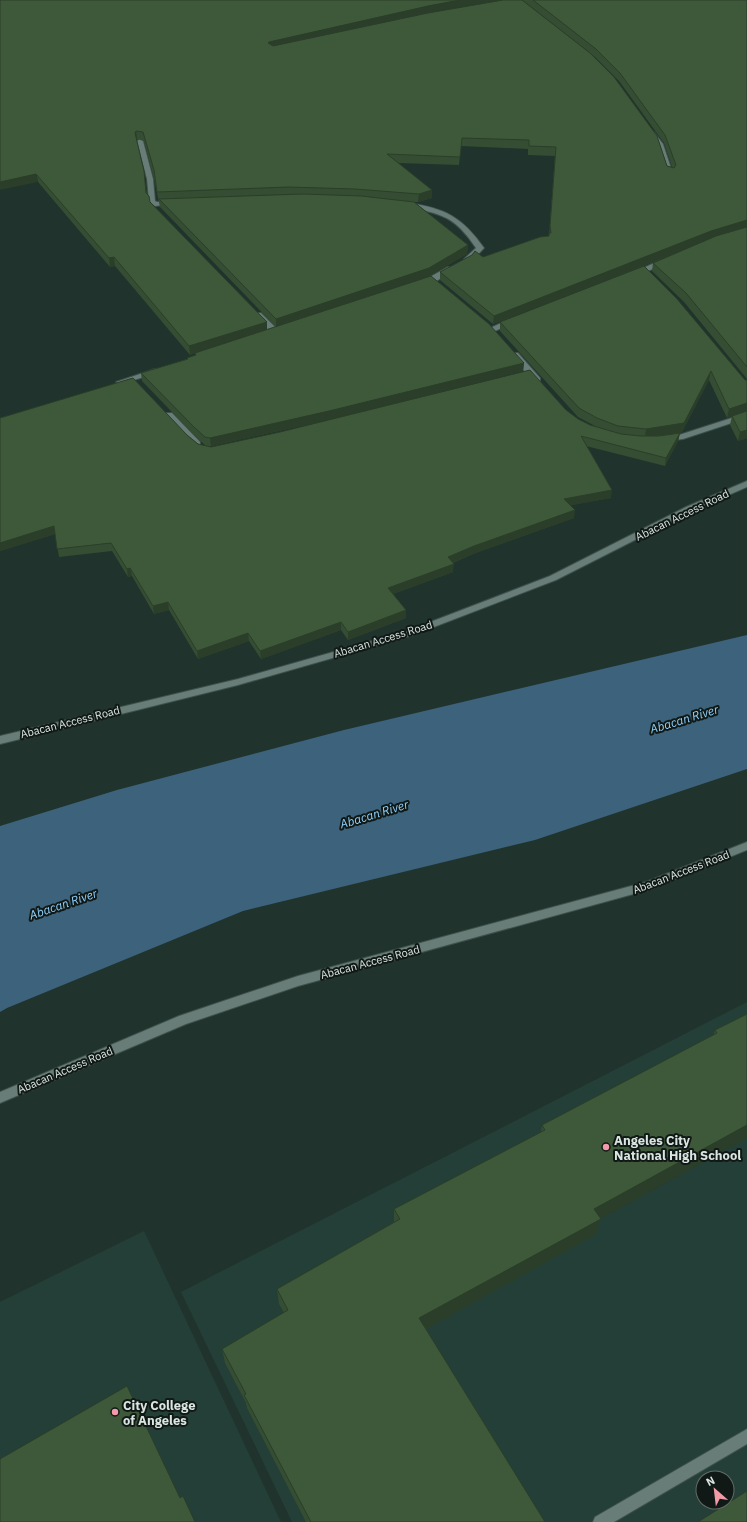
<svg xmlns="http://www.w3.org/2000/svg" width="747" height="1522" font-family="'IBM Plex Sans',sans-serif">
	<rect width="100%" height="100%" fill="#20332d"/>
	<path fill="#243f37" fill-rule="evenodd" d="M747 1002V1522H292L181 1292ZM703 1478H727V1502H703Z
		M144 1231 281 1522H0V1302Z"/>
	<path fill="#3c627c" d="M747 635V769L535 840 243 911 7 1008 0 1012V826L117 790 344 730Z"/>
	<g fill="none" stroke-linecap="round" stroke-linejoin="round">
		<g stroke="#3f504b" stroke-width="2">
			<path id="service" d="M747 1429V1444L614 1522H593L595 1517Z"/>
		</g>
		<g stroke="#3f504b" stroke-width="2">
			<path id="minor" d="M650 132H654L663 144 673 174 672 175 667 174 657 144 649 133Z
				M140 139 143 141 153 179 155 201 157 202 172 201 174 202V204L155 206 149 201 147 179 137 141Z
				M408 203C445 208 462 217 484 248L470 263H464V259L476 248C454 215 442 215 406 206L405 205Z
				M661 260H664L668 262 637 276H631L630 274Z
				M448 267H451L455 269 435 282 423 285 419 283Z
				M255 313H261L278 330V334H272L255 317Z
				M510 319H516L517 321 495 331H492L488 329Z
				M512 353H518L540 378V382H534L512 357Z
				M155 369H158V373L120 384 116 382Z
				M166 413H172L200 442V446H194L166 417Z
				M747 413V418L683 439 666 441 662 439 663 437 679 435Z"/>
		</g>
		<g stroke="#3f504b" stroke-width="2">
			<path id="tertiary" d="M747 481V487L692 511 556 580 413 635 238 685 0 744V736L238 679 407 631 550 576 686 507Z
				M747 842V850L648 890 298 986 186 1024 0 1103V1092L179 1016 298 976 646 882Z"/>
		</g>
		<use href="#service" fill="#687d77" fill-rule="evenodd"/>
		<use href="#minor" fill="#687d77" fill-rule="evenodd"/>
		<use href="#tertiary" fill="#687d77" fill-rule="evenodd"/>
	</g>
	<path fill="#354d32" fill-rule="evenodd" d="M0 0 672 167 664 143 619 81 595 57 522 0H747V379L684 302 652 271 653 263 684 250 493 324 440 280V272L483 257 549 236 555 156 528 155V149L461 146 459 165 398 163 432 198 418 202H414L468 245 467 254 428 277 357 301 524 363 523 371 329 420 211 446H206L196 437 142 381 141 373 187 359V358L195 355V353L190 355 115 266 110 267 38 182ZM137 139 144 141 154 179 160 207 276 327 267 330 150 202 147 193 136 140Z
		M644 266 745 380H747V438L738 441 730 425 732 416 727 418 709 380 682 432 680 433 678 441 665 466 586 446 611 498 570 505 574 518 473 554 453 563V572L393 594 406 610V618L348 640 341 630 261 659 249 641 198 659 169 610 154 614 132 576 128 577 112 551 59 557 55 534 0 551V418L187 435 198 444 211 447 566 410 578 419 590 425 595 426 578 417 500 331V322Z
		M747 1014 600 1219 596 1234 426 1329 545 1522H306L247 1408 246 1403 225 1363 222 1349 284 1313 279 1304 277 1289 394 1222V1209L541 1132 542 1125 713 1036 715 1030Z"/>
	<path fill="#2b3e29" d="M460 0H503L269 51 268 43 269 42 428 6Z
		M136 131 137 139 136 141 135 133Z
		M36 174 38 182 0 190V182Z
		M432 190V198L418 202 419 194Z
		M747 220V228L709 240 493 324 494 316 711 231Z
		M468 245 467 254 428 277 276 327V319Z
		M114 257 115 266 110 267 109 258Z
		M267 322V330L190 355 189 346Z
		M524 363 523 371 329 420 211 446 210 438Z
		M711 371 709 380 682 432 680 433 678 441 665 466 666 458 680 433 645 437 646 429Z
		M747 403V412L727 418 729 409Z
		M747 430V438L738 441 740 432Z
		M612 490 611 498 563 507 564 499Z
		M575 510 574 518 473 554 447 565 448 557 474 546Z
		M54 526 56 534 0 551V543Z
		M454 564 453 572 387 596 388 588Z
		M130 568 132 576 128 577 127 569Z
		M168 602 169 610 154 614 153 606Z
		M406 610V618L348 640V632Z
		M341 622V630L261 659 260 651Z
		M248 633 249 641 198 659 197 651Z
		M747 1125V1138L600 1219 596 1234 419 1333V1318L594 1209Z"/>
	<path fill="#3e593a" stroke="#2b3e29" d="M0 0H460L428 6 269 42 268 43 273 46 428 13 503 0H522L590 53 614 77 657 136 667 166 674 168 676 165 665 135 620 73 596 49 533 0H747V220L711 231 494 316 440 272 472 255 475 251 483 257 540 237 549 236V233H551L550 226 556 147 529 146V140L462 138 460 157 387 154 432 190 419 194 355 189 289 187 157 192 154 170 143 132 136 131 135 133 144 171 146 193 149 196 150 202 267 322 189 346 114 257 109 258 36 174 0 182Z
		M302 194 361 196 414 202 468 245 429 268 276 319 159 199Z
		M747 227V367L686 293 653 263 716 236Z
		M644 266 677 299 745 380H747V403L729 409 711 371 684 423 646 429 618 426 597 418 579 408 500 322Z
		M431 276 489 324 524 363 329 411 210 438 205 437 195 428 141 373 188 359 187 358 196 355 195 353Z
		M530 370 566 410 578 419 590 425 621 434 640 436H659L680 433 666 458 581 436 612 490 564 499 575 510 474 546 448 557 454 564 388 588 406 610 348 632 341 622 260 651 248 633 197 651 168 602 153 606 130 568 127 569 111 543 57 549 54 526 0 543V418L133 378 187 435 198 444 211 447 280 432Z
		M747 411V430L740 432 732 416Z
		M747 1014V1125L594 1209 601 1219 419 1318 545 1522H311L244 1395 246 1394 222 1349 288 1310 277 1289 400 1219 394 1209 545 1130 542 1125 717 1033 715 1030Z
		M127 1386 180 1498 183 1496 195 1522H0V1459Z
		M747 1491V1522H698Z"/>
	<g fill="#f39aa7" stroke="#101916" stroke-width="1.5">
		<circle cx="606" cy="1147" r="4"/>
		<circle cx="115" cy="1412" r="4"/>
	</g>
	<g text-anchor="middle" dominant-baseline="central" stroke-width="4" stroke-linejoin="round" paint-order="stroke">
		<g font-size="11" fill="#dbe6e2" stroke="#101916">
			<text transform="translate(682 515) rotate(-26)">Abacan Access Road</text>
			<text transform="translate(383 639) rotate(-17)">Abacan Access Road</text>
			<text transform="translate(70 722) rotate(-14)">Abacan Access Road</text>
			<text transform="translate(681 872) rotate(-21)">Abacan Access Road</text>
			<text transform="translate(370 962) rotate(-15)">Abacan Access Road</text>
			<text transform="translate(65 1070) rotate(-23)">Abacan Access Road</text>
		</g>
		<g font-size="12" font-style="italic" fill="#92d2fe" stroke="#101916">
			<text transform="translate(684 719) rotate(-17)">Abacan River</text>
			<text transform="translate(374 814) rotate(-17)">Abacan River</text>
			<text transform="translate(63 904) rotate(-19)">Abacan River</text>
		</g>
		<g font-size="13" font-weight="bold" fill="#dbe6e2" stroke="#101916" text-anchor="start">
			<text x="614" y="1140">Angeles City<tspan x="614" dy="15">National High School</tspan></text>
			<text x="123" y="1405">City College<tspan x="123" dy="15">of Angeles</tspan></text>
		</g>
	</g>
	<g transform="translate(715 1490) rotate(332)"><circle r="19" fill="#101916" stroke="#616b68"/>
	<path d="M0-3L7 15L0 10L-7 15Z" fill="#f39aa7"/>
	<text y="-6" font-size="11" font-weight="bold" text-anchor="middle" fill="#dbe6e2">N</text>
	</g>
</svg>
